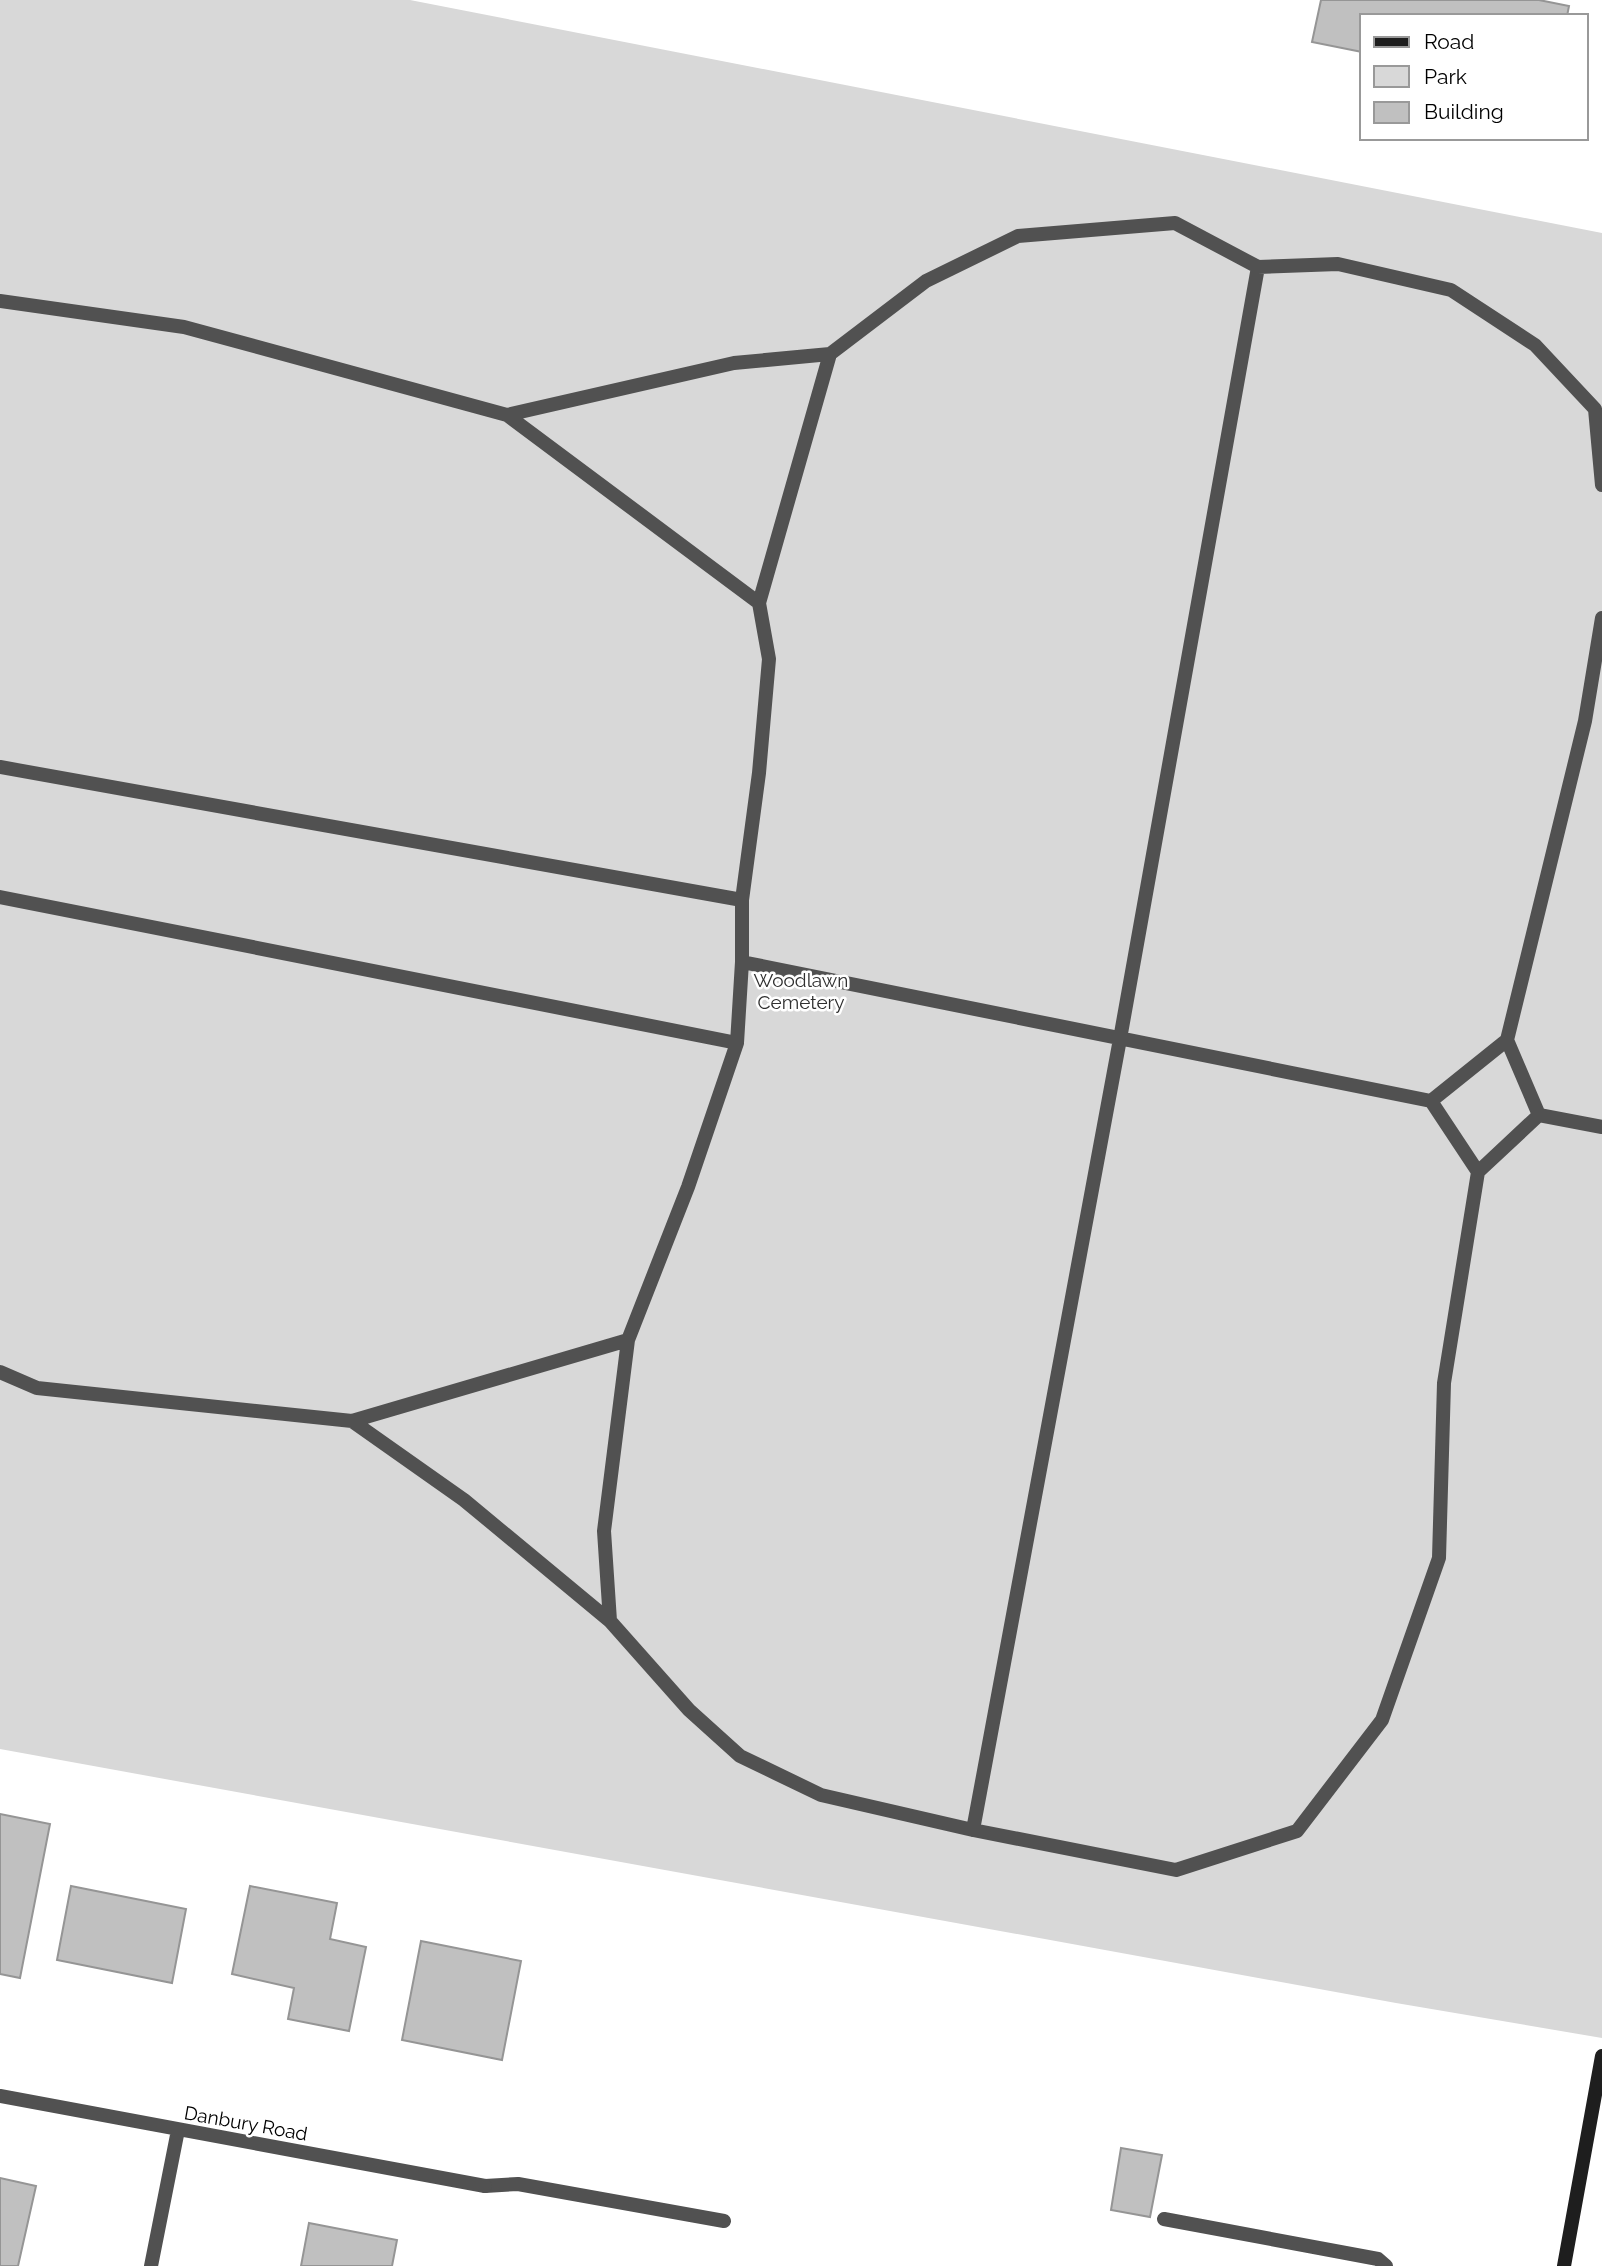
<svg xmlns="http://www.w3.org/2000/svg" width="1602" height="2266" font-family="Raleway,sans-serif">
	<rect width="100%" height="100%" fill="#fff"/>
	<path fill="#d8d8d8" d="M0 0H410L1602 233V2038L1396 2003 0 1749Z"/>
	<path fill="#c0c0c0" stroke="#959595" stroke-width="2" d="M1321 0H1539L1569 6 1567 16H1362V52L1312 42Z
		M0 1814 50 1824 20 1978 0 1974Z
		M71 1886 186 1909 172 1983 57 1960Z
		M250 1886 337 1903 330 1939 366 1947 349 2031 288 2019 294 1988 232 1974Z
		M421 1941 521 1961 502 2060 402 2040Z
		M1121 2148 1162 2155 1150 2217 1111 2210Z
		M0 2178 36 2186 18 2266H0Z
		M309 2223 397 2240 392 2266H301Z"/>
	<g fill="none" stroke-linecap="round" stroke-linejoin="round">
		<path stroke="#515151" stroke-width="14" d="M0 301 184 327 507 415 734 363 830 354 926 281 1018 236 1175 223 1258 267 1338 264 1451 290 1535 345 1595 409 1602 485
			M507 415 759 603
			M0 767 742 900
			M0 897 737 1043
			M742 962 1431 1101
			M1507 1040 1539 1115 1602 1127
			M1478 1172 1539 1115
			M0 1372 37 1388 352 1421 464 1500 610 1621 689 1710 740 1756 821 1795 973 1830 1176 1870 1297 1831 1382 1720 1439 1558 1444 1383 1478 1172 1431 1101 1507 1040 1585 721 1602 618
			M352 1421 628 1340
			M610 1621 604 1531 628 1340 688 1187 737 1043 742 962V900L759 773 769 659 759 603 830 354
			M973 1830 1120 1039 1258 267
			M485 2186 518 2184 724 2221
			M1164 2219 1378 2259 1386 2266"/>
		<path stroke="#515151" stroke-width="14" d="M0 2096 485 2186
			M151 2266 178 2130"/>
		<path stroke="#1e1e1e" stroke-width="14" d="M1564 2266 1602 2056"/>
	</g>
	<g text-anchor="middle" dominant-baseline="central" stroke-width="5" stroke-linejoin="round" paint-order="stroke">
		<g font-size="19" fill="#2f2f2f" stroke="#fff">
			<text x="801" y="980">Woodlawn<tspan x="801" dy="22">Cemetery</tspan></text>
		</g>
		<g font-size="19" fill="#000" stroke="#fff">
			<text transform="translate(246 2123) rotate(10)">Danbury Road</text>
		</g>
	</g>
	<rect x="1360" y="14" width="228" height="126" fill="#ffffff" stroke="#999999" stroke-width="2"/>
	<rect x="1374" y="37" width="35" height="10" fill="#1e1e1e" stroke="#999999" stroke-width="2"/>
	<text x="1424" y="49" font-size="21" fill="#000000">Road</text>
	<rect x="1374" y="66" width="35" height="21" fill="#d8d8d8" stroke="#999999" stroke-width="2"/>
	<text x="1424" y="84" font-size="21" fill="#000000">Park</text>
	<rect x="1374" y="102" width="35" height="21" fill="#c0c0c0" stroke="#999999" stroke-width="2"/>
	<text x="1424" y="119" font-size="21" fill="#000000">Building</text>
</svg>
